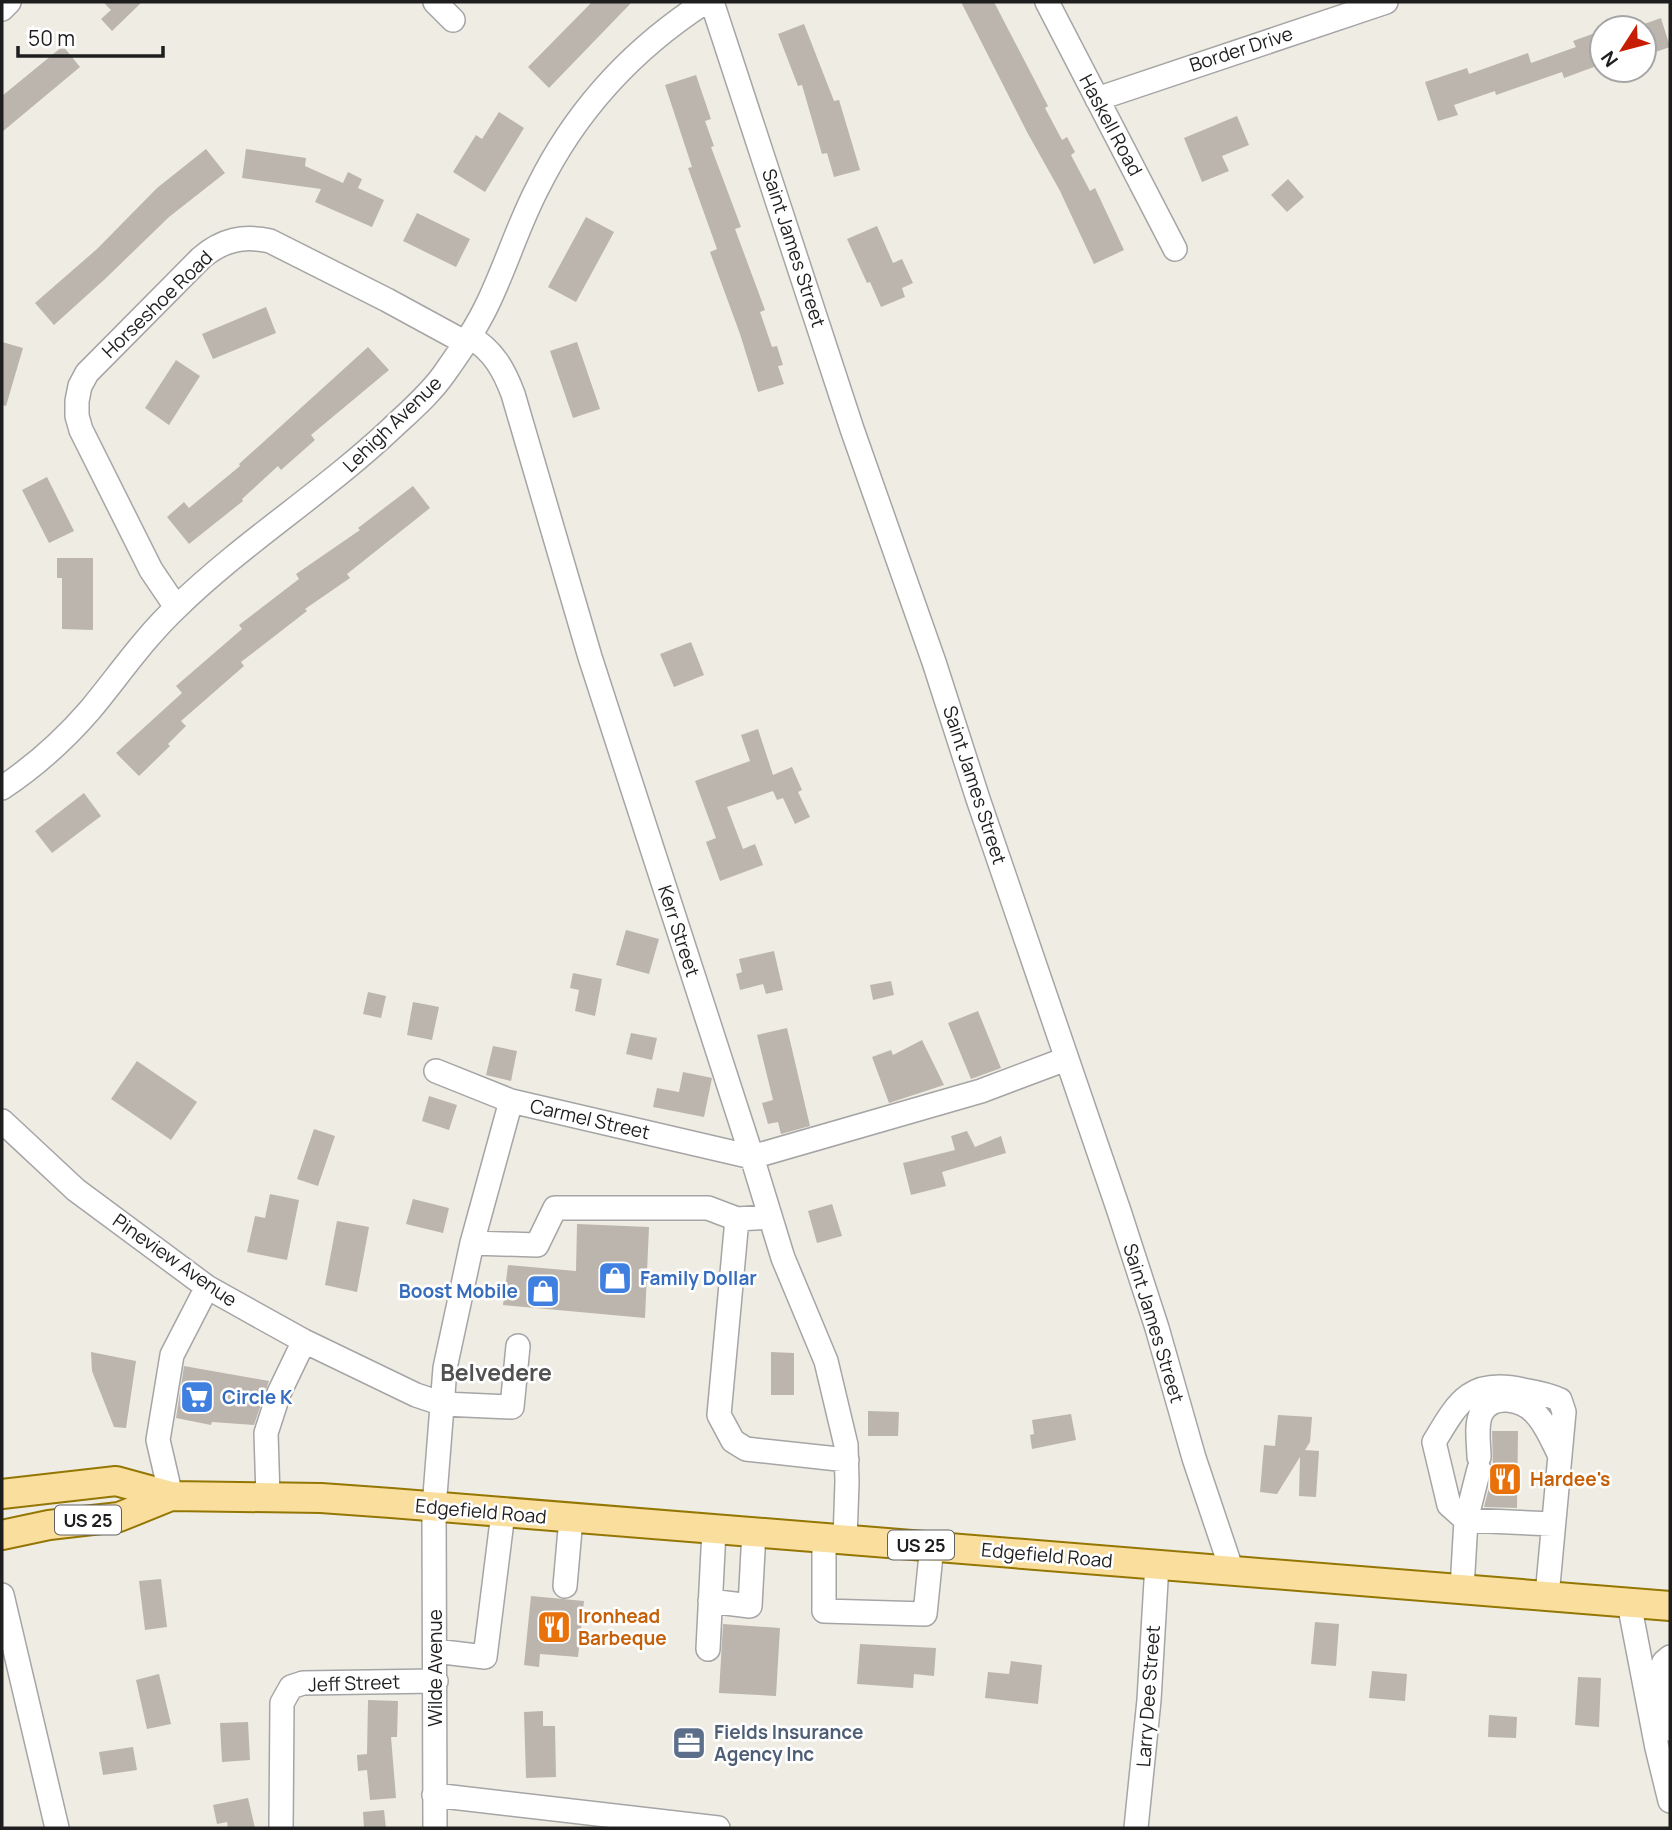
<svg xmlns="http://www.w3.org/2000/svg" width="1672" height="1830" font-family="Manrope,sans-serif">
	<rect width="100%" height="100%" fill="#efece4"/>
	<path fill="#bbb5ad" d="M103 2H142L112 31 101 19 111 10Z
		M592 2H632L549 88 528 67Z
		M961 2H994L1048 106 1045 108 1062 140 1067 137 1075 152 1071 155 1090 191 1095 188 1124 250 1094 264 1060 191 1027 132Z
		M1661 18 1670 47 1644 56V24Z
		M804 24 834 101 839 100 860 170 834 177 827 153 822 154 802 85 798 86 778 34Z
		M1595 33 1602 53V64L1564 78 1562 72 1496 95 1495 91 1454 105 1458 115 1438 121 1425 82 1467 68 1469 74 1528 53 1531 63 1576 47 1573 41Z
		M63 46 80 67 2 132V96Z
		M696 75 711 119 705 121 714 146 711 147 741 227 735 229 765 310 760 312 772 347 777 346 783 365 778 366 784 384 758 392 740 334 710 252 717 249 688 168 692 167 665 85Z
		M499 112 524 128 485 192 453 172 476 135 482 139Z
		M1237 116 1249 145 1222 156 1229 171 1202 182 1184 138Z
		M206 149 225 173 169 217 105 279 54 325 35 303 97 249 157 188Z
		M246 149 306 158 305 166 343 183 348 172 362 179 358 188 384 200 372 227 315 202 321 189 242 178Z
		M1288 179 1304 197 1287 212 1271 195Z
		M417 213 470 239 456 267 403 241Z
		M586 217 614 232 576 302 548 287Z
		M877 226 893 263 902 259 913 283 902 288 905 297 881 307 870 282 867 283 847 239Z
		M266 307 276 333 213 359 202 334Z
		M2 342 23 348 6 406 2 405Z
		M577 342 600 409 573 418 550 351Z
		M368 347 389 370 311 435 315 440 281 470 278 466 242 499 243 501 189 544 167 517 184 502 189 508 240 466 239 464Z
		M176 360 200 376 169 425 145 408Z
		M47 477 74 531 49 543 22 490Z
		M413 486 430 508 347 574 350 578 305 609 307 611 241 662 244 666 181 721 186 726 168 744 170 746 139 776 116 753 182 693 176 686 242 629 239 625 299 579 296 574 360 530 358 528Z
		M57 558H93V630L62 629V578H57Z
		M691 642 704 675 674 687 660 654Z
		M758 729 773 775 792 767 802 790 798 792 810 817 795 824 783 798 777 800 773 791 727 807 743 849 755 844 763 865 720 881 706 842 716 838 695 781 750 761 741 735Z
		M84 793 101 816 52 853 35 831Z
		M626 930 659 939 649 974 616 965Z
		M774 951 783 990 766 994 763 984 740 990 736 974 742 972 739 959Z
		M573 973 602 979 595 1016 575 1011 579 990 570 988Z
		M891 981 894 995 873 1000 870 985Z
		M368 992 386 996 381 1018 363 1014Z
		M413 1002 439 1007 432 1040 407 1035Z
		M978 1011 1001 1068 971 1079 948 1023Z
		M787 1028 810 1126 781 1134 778 1122 768 1124 762 1103 773 1100 757 1035Z
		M631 1033 657 1038 652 1060 626 1054Z
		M922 1040 944 1085 889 1103 872 1057 891 1050 893 1055Z
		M493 1046 517 1051 511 1081 486 1075Z
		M137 1061 197 1102 171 1140 111 1099Z
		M683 1072 712 1078 704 1117 653 1107 657 1088 679 1092Z
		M429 1096 457 1105 449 1130 422 1121Z
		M314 1129 335 1136 318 1186 297 1179Z
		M967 1131 975 1147 1001 1136 1006 1153 942 1172 946 1186 911 1195 903 1163 955 1150 951 1136Z
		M270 1194 299 1200 287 1260 247 1252 255 1216 265 1218Z
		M413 1199 449 1208 443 1233 406 1224Z
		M832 1204 842 1236 817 1243 808 1211Z
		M337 1221 369 1227 357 1292 325 1285Z
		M577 1224 649 1227 645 1318 503 1305 508 1265 576 1271Z
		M91 1352 136 1361 126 1428 114 1427 92 1371Z
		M771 1352 794 1353V1395H771Z
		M184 1366 269 1381 254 1425 212 1422 211 1425 176 1418Z
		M868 1411 899 1412 898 1436H868Z
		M1071 1414 1076 1440 1032 1449 1030 1435 1034 1434 1032 1420Z
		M1278 1415 1312 1417 1310 1442 1305 1450 1319 1451 1316 1497 1299 1496 1300 1457 1277 1494 1260 1492 1264 1445 1275 1446Z
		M1492 1431H1518L1517 1508 1484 1507 1493 1472Z
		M161 1579 167 1627 145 1630 139 1581Z
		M531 1596 584 1601 578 1657 540 1654 539 1667 524 1665Z
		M1315 1622 1339 1624 1336 1666 1311 1664Z
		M723 1624 780 1628 776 1696 719 1693Z
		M860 1644 936 1648 934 1676 914 1674 913 1688 857 1684Z
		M1011 1661 1042 1665 1038 1704 985 1698 988 1672 1009 1674Z
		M1372 1671 1407 1674 1405 1701 1369 1698Z
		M159 1674 171 1724 147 1729 136 1680Z
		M1578 1677 1601 1678 1599 1727 1575 1725Z
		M368 1700 398 1701 397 1737H391L396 1798 370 1800 367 1770 358 1771 357 1755 367 1754Z
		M543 1711V1726H555L556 1777 526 1778 524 1712Z
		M1489 1715 1517 1717 1516 1738 1488 1737Z
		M248 1722 250 1760 222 1762 220 1723Z
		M133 1747 137 1770 103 1775 99 1752Z
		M248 1798 255 1828H228L227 1822 217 1824 213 1805Z
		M384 1810 386 1828H364L363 1812Z"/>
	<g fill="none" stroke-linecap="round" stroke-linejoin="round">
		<g stroke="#a5a5a5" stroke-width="26">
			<path id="minor" d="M435 2 453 20
				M712 2 852 429 934 662 978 799 1119 1211 1157 1328 1194 1458 1232 1571
				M1047 2 1175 249
				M2 9 9 2
				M1097 99 1386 2
				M470 337C493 350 504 370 513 394L590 657 752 1157 783 1258 826 1361 846 1445 847 1482 845 1540
				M176 607 151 570 81 430 77 416V401L80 386 87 373 201 258C222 240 243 235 270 241L387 300 466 343
				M2 788C35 766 64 740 90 710 119 675 144 638 177 607 244 542 324 492 392 428 410 411 430 394 444 374 461 350 477 327 489 301 507 263 519 223 538 187 576 110 634 48 705 2
				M436 1071 511 1101 752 1157 981 1091 1066 1059
				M2 1121 76 1190 207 1287 250 1311 304 1341 416 1395 443 1404 512 1407 518 1346
				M770 1217 737 1219 719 1415 733 1441 746 1449 847 1460
				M472 1243 537 1245 555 1208H708L737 1219
				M1479 1457C1479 1444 1475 1424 1482 1412 1493 1393 1522 1399 1535 1413 1546 1424 1553 1442 1560 1456
				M1479 1469 1466 1520 1553 1524
				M171 1496 158 1440 172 1355 207 1287
				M268 1497 266 1433 279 1393 304 1341
				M824 1538V1611L925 1614 932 1545
				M565 1586 571 1518
				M1462 1589 1466 1520 1449 1505 1434 1442C1458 1402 1470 1378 1523 1390 1535 1392 1548 1394 1560 1400L1564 1412 1547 1596
				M2 1595 57 1828
				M710 1601 750 1606 754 1532
				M1629 1603 1657 1748 1670 1801
				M708 1649 714 1530
				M435 1651 485 1657 503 1513
				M1670 1657 1664 1662 1661 1669 1664 1721 1670 1729
				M434 1795 718 1828
				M281 1828 282 1703 291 1687 303 1683 436 1681
				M435 1828 434 1508 445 1368 472 1243 511 1101
				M1136 1828 1149 1700 1157 1564"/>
		</g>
		<g stroke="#947703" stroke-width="32">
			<path id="major" d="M2 1494 116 1481 171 1496 321 1498 391 1503 1670 1606
				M2 1535 49 1525 119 1517 171 1496"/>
		</g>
		<use href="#minor" stroke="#fff" stroke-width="23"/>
		<use href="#major" stroke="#fade9e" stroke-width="28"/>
	</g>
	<defs>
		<g id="shop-square" transform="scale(1.75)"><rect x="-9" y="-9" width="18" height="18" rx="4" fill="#3f7fe0" stroke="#fff"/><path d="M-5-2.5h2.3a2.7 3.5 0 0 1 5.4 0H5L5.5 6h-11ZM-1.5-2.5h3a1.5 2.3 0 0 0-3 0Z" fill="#fff"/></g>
		<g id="supermarket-square" transform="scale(1.75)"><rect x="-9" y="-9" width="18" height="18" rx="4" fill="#3f7fe0" stroke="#fff"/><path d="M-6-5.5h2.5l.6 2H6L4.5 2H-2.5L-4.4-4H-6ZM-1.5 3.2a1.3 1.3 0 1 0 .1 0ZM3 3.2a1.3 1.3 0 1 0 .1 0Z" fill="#fff"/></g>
		<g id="restaurant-square" transform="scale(1.75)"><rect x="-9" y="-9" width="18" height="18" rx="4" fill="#e8710a" stroke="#fff"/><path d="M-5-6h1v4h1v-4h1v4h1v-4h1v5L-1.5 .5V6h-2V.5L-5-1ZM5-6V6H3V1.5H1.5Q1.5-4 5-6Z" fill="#fff"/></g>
		<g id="office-square" transform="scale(1.75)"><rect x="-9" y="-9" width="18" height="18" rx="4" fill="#5c6f8a" stroke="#fff"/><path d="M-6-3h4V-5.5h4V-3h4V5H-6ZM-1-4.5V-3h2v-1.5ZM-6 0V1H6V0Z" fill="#fff"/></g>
	</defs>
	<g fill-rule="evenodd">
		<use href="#shop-square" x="615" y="1278"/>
		<use href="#shop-square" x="543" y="1291"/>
		<use href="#supermarket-square" x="197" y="1397"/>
		<use href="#restaurant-square" x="1505" y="1479"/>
		<use href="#restaurant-square" x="554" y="1627"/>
		<use href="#office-square" x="689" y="1743"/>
	</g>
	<g text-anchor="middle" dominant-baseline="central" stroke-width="5" stroke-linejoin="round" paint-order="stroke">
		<g fill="#fff" stroke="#626262" stroke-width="2">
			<rect x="55" y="1505.5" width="66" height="29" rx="5"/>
			<rect x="888" y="1530.5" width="66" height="29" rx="5"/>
		</g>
		<g font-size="18" font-weight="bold" fill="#1e1e1e">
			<text x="88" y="1520">US 25</text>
			<text x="921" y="1545">US 25</text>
		</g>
		<g font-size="19" fill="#1e1e1e" stroke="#fff">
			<text transform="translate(1241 49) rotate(-18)">Border Drive</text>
			<text transform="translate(1111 125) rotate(62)">Haskell Road</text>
			<text transform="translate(794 248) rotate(72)">Saint James Street</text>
			<text transform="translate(157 304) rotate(-44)">Horseshoe Road</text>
			<text transform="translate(392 424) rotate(-44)">Lehigh Avenue</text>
			<text transform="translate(975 785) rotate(72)">Saint James Street</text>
			<text transform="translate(679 931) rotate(72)">Kerr Street</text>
			<text transform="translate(590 1119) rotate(13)">Carmel Street</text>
			<text transform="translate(175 1260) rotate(35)">Pineview Avenue</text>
			<text transform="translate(1154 1323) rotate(73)">Saint James Street</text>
			<text transform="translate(481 1511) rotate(5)">Edgefield Road</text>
			<text transform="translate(1047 1555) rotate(5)">Edgefield Road</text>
			<text transform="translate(435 1668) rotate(-90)">Wilde Avenue</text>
			<text transform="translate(354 1683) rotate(-2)">Jeff Street</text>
			<text transform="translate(1148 1696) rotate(-86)">Larry Dee Street</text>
		</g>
		<g font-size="19" font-weight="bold" fill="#366cbe" stroke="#fff" text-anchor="start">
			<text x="640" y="1278">Family Dollar</text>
			<text x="518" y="1291" text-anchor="end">Boost Mobile</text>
			<text x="222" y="1397">Circle K</text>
		</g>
		<g font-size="19" font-weight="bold" fill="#c56008" stroke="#fff" text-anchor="start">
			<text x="1530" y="1479">Hardee's</text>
			<text x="578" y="1616">Ironhead<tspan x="578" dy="22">Barbeque</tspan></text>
		</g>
		<g font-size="19" font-weight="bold" fill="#4e5e75" stroke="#fff" text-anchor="start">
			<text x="714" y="1732">Fields Insurance<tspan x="714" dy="22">Agency Inc</tspan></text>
		</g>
		<g font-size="23" font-weight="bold" fill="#515151" stroke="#fff">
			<text x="496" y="1372">Belvedere</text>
		</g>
	</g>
	<rect width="1672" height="1830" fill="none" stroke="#1e1e1e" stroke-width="7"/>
	<g transform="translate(1623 49) rotate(234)"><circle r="33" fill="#ffffff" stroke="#a5a5a5" stroke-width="2"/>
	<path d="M0-5L12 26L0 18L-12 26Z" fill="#c71d05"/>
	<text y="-10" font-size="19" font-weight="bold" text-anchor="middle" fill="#1e1e1e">N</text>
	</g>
	<path d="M18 46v10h145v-10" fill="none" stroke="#1e1e1e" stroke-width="3.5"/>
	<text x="28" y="46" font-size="21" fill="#1e1e1e" stroke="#ffffff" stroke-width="5" paint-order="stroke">50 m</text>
</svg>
